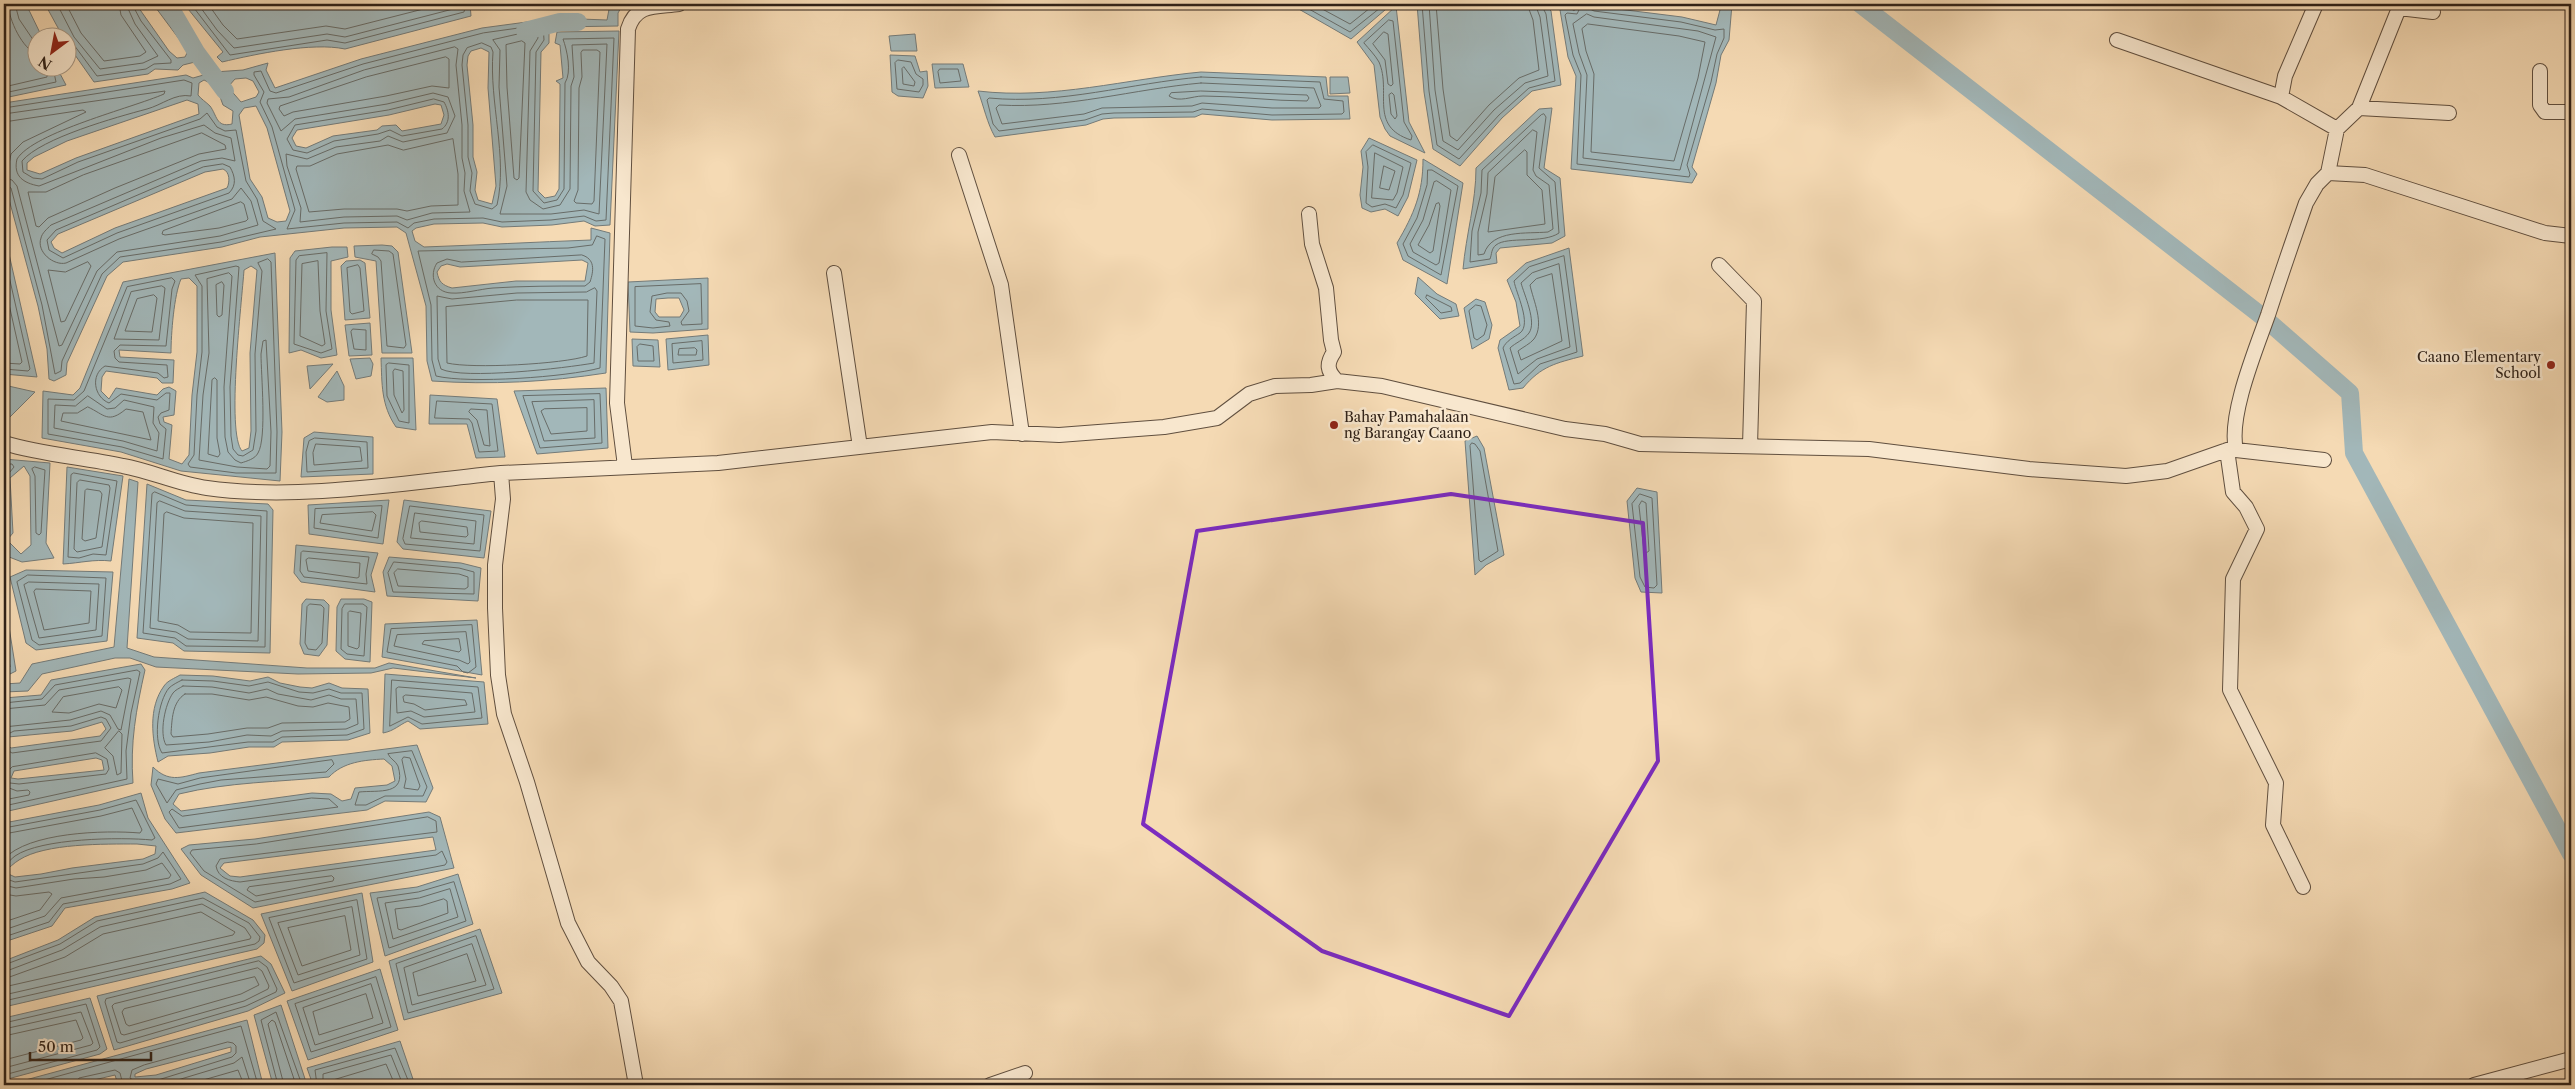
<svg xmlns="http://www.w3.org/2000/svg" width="2575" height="1089" font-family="'Libre Caslon Text',serif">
	<rect width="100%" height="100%" fill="#f5dab4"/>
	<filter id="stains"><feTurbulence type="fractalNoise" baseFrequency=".004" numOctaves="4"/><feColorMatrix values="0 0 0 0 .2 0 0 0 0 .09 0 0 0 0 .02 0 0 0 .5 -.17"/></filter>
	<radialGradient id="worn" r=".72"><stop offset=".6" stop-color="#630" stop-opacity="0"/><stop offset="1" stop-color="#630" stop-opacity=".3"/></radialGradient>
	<path fill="#a2b7b9" stroke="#747b79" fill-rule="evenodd" d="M4 4H26L42 37 38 38V68H57L66 85 4 98Z
		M45 4H136L169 51 177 58 185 57 188 51 153 4H168L207 59 183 65 178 70 155 69 148 74 94 82 68 45V38L63 37Z
		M184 4H470L471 16 345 49C312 42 256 54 222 62L217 57 223 52Z
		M610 4H623L618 13V26L557 27 554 18 607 20Z
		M1290 4H1392L1351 39Z
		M1417 4H1545L1551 11 1561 85 1532 91 1502 118 1460 166 1433 149 1424 92Z
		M1559 4H1566L1574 11 1578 4 1682 17 1716 25 1720 10 1711 4H1732L1729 40 1721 55 1716 83 1692 167 1697 174 1692 183 1571 169 1576 76 1568 57Z
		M1396 6 1409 122 1425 153 1390 136 1385 129 1380 117 1374 65 1357 42Z
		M549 19V43L541 52 538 191 545 198 555 196 559 189 560 94V84L556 81 563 78 560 45 555 43 557 32 619 31 610 225 595 226 584 221 552 225 502 227 483 223 434 224 416 228 412 231 415 241 424 247C480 245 536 242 591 240V228L610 233 606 373C548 382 491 385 432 381L427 361 426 306 406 233 397 227 344 228 260 237 222 247 123 262 107 276 67 363 66 375 54 381 49 379 47 349 38 306 4 181V103L186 75 193 78 214 72 243 70 268 63 266 70 275 88 361 59 482 28ZM481 48 489 52 488 88 496 186 492 204 478 200 475 190 477 172 473 157V125L467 65 468 56 471 51ZM246 78 253 81 259 92 256 97 241 102 228 87 235 79ZM204 80 216 86 223 105 233 111 232 124C216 128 217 115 210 106 206 102 201 99 198 95L199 83ZM187 100 198 104 199 114 76 158 40 174 27 170V163L34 157 67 141ZM435 104 441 105 444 115 441 124 402 131 396 125 382 126 377 130 333 136 306 148 296 146 292 138 297 130 389 115ZM256 106 267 128 290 211 286 221 277 222 268 218 262 197 250 179 239 115 244 108ZM223 169C230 172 230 182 227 188L115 228 62 253 54 248 51 242 58 234 205 172ZM582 260 588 263 585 281H516L452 288C442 285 439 282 437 272L441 266 447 264 460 267Z
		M915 34 917 51H891L889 36Z
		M890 55 915 56 920 72 927 71 928 86 923 98 898 96 892 92Z
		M932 64H963L969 87 935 88Z
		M1201 72 1326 77 1328 96H1348L1350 119 1272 120 1202 114 1195 117 1114 118 1103 119 1086 125 995 137C987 123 984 107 978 91 1053 100 1126 79 1201 72Z
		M1330 77H1348L1350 93 1330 94Z
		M1552 108 1544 168 1560 178 1565 236 1552 243 1500 248 1496 253 1497 263 1463 269C1466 235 1476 202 1476 168L1539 109Z
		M1369 138 1417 160 1408 197 1398 216 1385 209 1371 212 1362 208 1360 195 1363 167 1361 151Z
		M1423 159 1463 183 1447 284 1403 260 1397 243C1414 214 1423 193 1423 159Z
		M4 232 37 377 4 374Z
		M382 245 392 246 398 252 412 353H382L376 261 355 257 354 246Z
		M332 247H347L348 257 331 261V310L337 355 321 358 301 350 289 353 290 258 295 251Z
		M1569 248 1583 356C1556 363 1541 366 1523 388L1509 390 1498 348 1500 340 1520 326 1516 302 1507 280 1526 263Z
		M275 253 282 432 280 481 181 471 121 452 42 438 43 391 73 395 80 388 123 282ZM251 266 257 270 250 353 251 431 249 448 242 451C226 433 242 300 244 270ZM189 278 197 286V352L192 395 189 455 182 464 169 459 172 425 164 422 163 417 174 415 176 391 169 387 163 389 157 395 116 388 109 399 101 391 102 377 106 371 157 378 162 383H173L174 360 120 357 119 350 171 353C171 334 174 295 181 279Z
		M360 260 365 263 370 318 345 320 341 266 346 261Z
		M1418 277 1437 294 1456 304 1459 316 1440 319 1415 294Z
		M708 278V329L653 333 630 332 628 282ZM668 298H679L684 310 680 317H659L655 312 656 299Z
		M1476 299 1485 302 1492 325 1489 339 1472 349 1464 308Z
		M370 323 372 355 349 356 345 325Z
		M708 335 709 365 668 370 666 339Z
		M632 339 658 340 660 367 633 366Z
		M370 358 373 364 371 376 356 379 350 359Z
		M381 358H413L416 430 396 427C381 405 382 384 381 358Z
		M333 364 310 389 307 366Z
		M337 371 344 386V400L327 402 318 397Z
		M4 385 35 392 9 418 6 434 4 433Z
		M606 388 608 448 537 454 514 391Z
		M430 395 497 399 505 457 476 458 467 424H429Z
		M314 432 373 437V474L301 477 304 438Z
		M1477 436 1484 448 1504 555 1486 565 1475 575 1465 441Z
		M4 459 50 463 46 543 54 558 22 562 4 555ZM24 466 30 476 31 545 21 554 7 540 13 533 10 478Z
		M67 467 123 476 111 561C94 559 80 563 63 564Z
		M129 479 138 482 127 648 154 657 307 668H375L389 663 476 678 393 668 371 673 298 674 156 667 130 658H115L42 674 28 691 4 692V684L20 683 32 664 114 647Z
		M147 484 186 500 268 504 273 510 270 653 184 651 173 643 137 638Z
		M1637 488 1657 492 1662 593 1641 592 1635 578 1627 501Z
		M389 500 383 544 309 534 308 505Z
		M404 500 491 511 484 558 403 549 397 542Z
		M296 545 378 553 371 575 375 592 301 582 294 573Z
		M389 557 461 563 481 568 478 601 387 596 383 572Z
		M26 570 113 572 107 641 36 650 26 643 10 577Z
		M306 599 324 600 329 605 327 645 319 656 304 654 300 644 302 604Z
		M341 599H364L372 602 370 662 345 659 336 651 337 607Z
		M6 608 16 671 4 677V609Z
		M477 620 482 675 382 657 385 624Z
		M141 664 145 670C136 710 130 743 133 783L4 812V698L41 695 51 680ZM102 722 106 729 100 736 11 748 6 744 8 737 72 731ZM96 758 102 760 104 770 18 779 11 778 14 771Z
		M385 674 484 682 488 724 420 729 408 721C399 725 394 731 383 733Z
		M180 675 213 676 250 681 268 677 280 683 300 687 312 688 329 683 342 688 368 689 370 733 348 740 282 742 274 747H249L210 753 168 756 158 762C152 738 148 708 164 686 167 681 175 678 180 675Z
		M417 745 433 788 426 802 385 801 367 810 176 833 165 819 151 785 153 767C168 782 180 778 199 773ZM384 759 392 766 395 781 387 785 355 788 351 799 342 801 331 794 312 793 181 811 173 804 179 794C228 782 279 782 329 777 343 762 364 760 384 759Z
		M141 793 148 818 190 883 172 889 65 908 52 926 4 942V823L99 805ZM137 844 156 846 155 854 143 859 72 868 41 874 15 877 4 872C9 868 14 863 19 860 45 843 105 844 137 844Z
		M429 812 440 817 454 868 253 908 201 875 181 849 189 845 255 839ZM433 837 436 850 240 877 230 876 220 868 224 863Z
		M458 874 473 924 385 956 370 893 417 887Z
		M205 892 253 920 265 935 264 943 257 949 4 1007V961L58 940 95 917Z
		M362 893 373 962 292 991 261 914Z
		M480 929 502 993 404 1020 389 961Z
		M261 956 271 964 285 993 248 1011 114 1050 97 996Z
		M380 969 398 1030 308 1060 287 1001Z
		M90 998 107 1049 100 1054 4 1080V1018Z
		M281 1005 307 1085H273L254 1015Z
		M247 1020 263 1085H250L248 1083 238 1085H118L115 1075 73 1085H7ZM231 1047V1052L156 1075 135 1077V1074L146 1069Z
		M400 1041 415 1085H313L307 1068Z"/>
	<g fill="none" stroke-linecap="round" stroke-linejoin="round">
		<path stroke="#686c68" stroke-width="1" d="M8 4C9 20 22 49 38 55
			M15 4 19 19 38 47
			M57 4 74 37 100 69 143 63 158 56 135 24 126 4
			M66 4 81 33 104 61 140 56 146 52 121 15 119 4
			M191 4 230 55 327 40 345 43 464 12 466 4
			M198 4 217 30 234 48 327 34 345 37 457 8 459 4
			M208 4 223 25 237 39 326 26 345 29 443 4
			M1300 4 1350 32 1385 4
			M1313 4 1350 24 1375 4
			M1422 4 1429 91 1437 145 1459 159 1499 115 1529 88 1555 81 1546 14 1541 4
			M1429 4 1435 90 1443 141 1458 150 1494 110 1525 83 1548 76 1540 17 1535 4
			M1436 4 1443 89 1450 136 1457 141 1489 105 1519 78 1539 70 1533 20 1527 4
			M1582 4 1577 14 1567 13 1565 15 1573 55 1581 75 1577 164 1689 177 1690 174 1687 165 1711 82 1717 54 1724 38V29L1715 30 1681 22 1594 11 1590 9 1589 4
			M1587 14 1594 17 1698 31 1716 37 1680 170 1583 158 1587 75 1579 53 1573 24Z
			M1389 20 1393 21 1404 122 1412 136 1411 140C1368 126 1392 92 1379 62 1375 55 1369 49 1364 43Z
			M1588 24 1679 36 1705 42 1698 78 1674 161 1591 152 1594 74 1586 51 1582 29Z
			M543 25 544 40 536 52 533 191 544 203 557 200 564 189 565 83C572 72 567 50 563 39L614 38 606 220 596 221 584 216 551 220 502 222 483 218 434 219 414 223 408 228 397 222 344 223 287 229 295 210 272 127 260 102 264 92 254 75V72L261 71 270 91 276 93 363 64 483 33Z
			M527 32H537L538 38 530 51 526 192 530 200 543 209 560 205 570 189 571 86 574 77 572 45 607 44 599 214 584 210 551 214H500L507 186 499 87 500 50 493 40Z
			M1384 32 1388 34 1393 84 1391 86 1388 84 1385 60 1373 44Z
			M522 41 525 43 519 178 517 180 514 178 507 87 506 45Z
			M68 43 74 45 97 76 146 69 154 64 171 63V60L141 21 132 4
			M482 43 491 47 493 52C489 102 508 157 497 205L492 209 475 204 470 191 472 173 468 157V125L462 65 463 55 467 48Z
			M455 47 458 49 456 65 462 125V158L465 173 464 191 470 212 432 213 407 220 397 216 344 217 300 222 301 208 287 166 286 154 307 159 336 147 380 141 388 136 403 142 447 133 455 116 448 97 433 93 387 104 295 119 281 131 267 103 268 99 289 97 364 70Z
			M583 50H597L600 52 594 201 592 204 576 203 574 201 578 190 579 88 582 77 581 53Z
			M446 57 449 59V88L432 86 386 96 293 112 284 116 279 109 280 106 366 77Z
			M898 60 911 62 916 74 923 79V85L919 92 897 89 895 63Z
			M904 67 915 82 914 86 903 84 902 69Z
			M940 69H958L961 81 940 83 938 72Z
			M1201 77 1320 82 1324 99 1343 101 1344 112 1342 114 1272 115 1202 109 1193 112 1114 113 1102 114 1085 120 999 131 993 124 987 100 989 98C1060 105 1131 83 1201 77Z
			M1201 83 1314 88 1321 106 1319 108H1272L1202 103 1192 106 1102 108 1084 114 1002 124 996 108 999 105C1067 109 1134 89 1201 83Z
			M4 87 47 77V68
			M1201 91 1307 95 1309 98 1307 101C1272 101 1238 96 1203 96 1192 96 1179 103 1169 96L1171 93Z
			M4 93 56 82 53 68
			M1392 93 1394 95 1397 116 1395 119 1391 114 1389 95Z
			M434 99 444 102C449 111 451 122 442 129L402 136 390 130 378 134 334 141 307 153 293 150 287 139 295 125 388 110Z
			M4 108 184 80 192 83 191 96C175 93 162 105 147 109 117 117 41 138 22 161L23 172 33 178 42 179 78 162 200 119 207 113 217 127 225 131 236 130 246 181 257 199 263 221 276 229 221 242 120 257 102 274 62 361 61 371 55 374 42 305 11 188 4 184
			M4 114 165 91 164 94C132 108 34 132 17 159 13 176 23 183 39 186L161 138 204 125 215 133 231 138 235 161 222 158 201 161 51 225C47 229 42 233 41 238 36 252 54 266 66 263L119 239 232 199 241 188 251 201 258 225 220 236 117 252 97 271 62 345 59 346 17 186 12 180 4 178
			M1544 114 1546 117 1539 168 1555 182 1559 233C1543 244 1507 236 1496 245 1491 249 1492 254 1490 259L1470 262 1472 231 1481 193 1482 170 1541 115Z
			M4 122 83 110 86 112 23 142 11 154 8 169 4 170
			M1533 130 1537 132 1533 170 1536 176 1549 185 1553 229 1548 232C1527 234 1492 229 1484 254L1478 255V232L1487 194 1488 173Z
			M202 133 225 145 226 149 199 154 115 188 48 218 39 227 36 226 28 192H46L83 175Z
			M453 139 458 174V205L431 206 407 211 397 209H344L309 212 296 169 297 166H310L337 154 388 145 403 150Z
			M1373 145 1411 163 1403 195 1396 208 1385 204 1372 207 1366 203 1368 167 1366 152Z
			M1525 150 1527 152V175L1542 190 1545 224 1488 232 1495 177Z
			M1375 153 1403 167 1397 193 1393 200 1372 198Z
			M223 164 230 167C235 176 237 185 229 193L117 233 63 258 49 250 47 240 56 230 203 167Z
			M1384 166 1395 171 1389 190 1380 188Z
			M1428 170H1432L1458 186 1441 275 1408 256 1403 244 1417 218 1427 185Z
			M1437 181 1451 190 1439 263 1436 265 1413 252 1410 244 1423 220 1434 182Z
			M241 202 244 204 248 219 246 221 219 228 165 235 162 234 163 231Z
			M1439 203 1440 206 1433 251 1430 253 1418 245 1429 225 1436 204Z
			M597 236 605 239 600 368C567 377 469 384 436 376L432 360 431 305 418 251 568 248 592 245Z
			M374 250 389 251 393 254 406 345 404 348 387 346 381 261 378 257 372 254Z
			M327 253 326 311 332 349 321 353 294 344 296 260 299 256Z
			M4 254 30 369 28 371 4 369
			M582 255C595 259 594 270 590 282L585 286C554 286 524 286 493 288 480 289 464 294 451 293 434 292 429 275 437 263L447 259 461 262Z
			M1564 256 1577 352 1540 364 1520 383 1514 384 1503 348C1506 341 1514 337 1520 333 1532 324 1516 293 1514 281L1529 267Z
			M268 259 271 262 277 432 276 473H236L190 467 188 464 194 455 197 395 202 352V286L195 275 236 266 239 267 230 387 231 436 233 449 238 455 243 456 253 450 256 431 255 354 262 271 258 263Z
			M318 261 320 311 325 344 322 346 300 336 302 264Z
			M88 262 91 266 65 321 61 322 48 270 65 272Z
			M1559 264 1570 347 1537 359 1518 374 1510 348C1515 343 1524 340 1529 333 1537 322 1524 294 1521 283L1532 273Z
			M358 265 360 268 364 311 352 314 350 312 347 268Z
			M229 273 232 276 224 387 225 437 228 452 235 460 241 463C247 461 255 459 258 453 267 438 261 374 261 354L263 341 266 340 271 432 270 466 267 469 237 467 199 460 203 395 209 353 207 279Z
			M1552 274 1562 341 1521 360 1518 351C1523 347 1530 344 1534 339 1545 324 1533 300 1530 285L1536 279Z
			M172 278 175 281 172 289 166 346 120 345 114 351 115 358 119 362 167 365 168 377 164 378 158 373 105 366C90 375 94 397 109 403L121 394 157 400 166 393H170L169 410 161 413 158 417 160 424 166 429 163 459 122 447 48 434V399L74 400 84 391 127 287Z
			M4 282 22 362 20 364 4 363
			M222 282 224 285 222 315 219 317 217 315 216 285Z
			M701 284 702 324 682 325 681 322 689 311 687 301 681 293H667L652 296 650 312 656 320 669 322 670 326 653 328 635 326V287Z
			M162 286 165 288 159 340 114 339 131 292Z
			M595 288 597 291 594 363C566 368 463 380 441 369L438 359 437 296 452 299 517 293 586 292Z
			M154 295 157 298 152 332 125 331 137 299Z
			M1427 295 1451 307 1452 311 1441 313 1426 298Z
			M517 300H588L587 356C563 364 472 369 447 363L446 307Z
			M1476 305 1481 306 1487 325 1484 335 1477 340 1474 338 1469 311Z
			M353 329 366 330V350L354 349 351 332Z
			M702 341 703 360 673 363 672 344Z
			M640 344 653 346 654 361H638L637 347Z
			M695 348 697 350 696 355H678L679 349Z
			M389 363 409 365V423L399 421 387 396 386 365Z
			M395 369 403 371 404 410 402 413 394 395 393 372Z
			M215 378 217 380V438L220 454 218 457 208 454 212 380Z
			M600 394 602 443 540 448 523 396Z
			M88 396 107 409 115 408 124 400 154 407 153 423 159 433 157 451 123 441 54 428 55 405 75 406Z
			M594 400 595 438 544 441 532 402Z
			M437 401 492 404 498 451 479 452 472 423 469 419 435 418Z
			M88 407C105 415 108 424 126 409L143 412 151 440 61 421 63 413H77Z
			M587 408V431L551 434 541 411 544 409Z
			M471 409 487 410 490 446 484 445 477 420 469 412Z
			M315 438 367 442 368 468 307 472 306 452 309 441Z
			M1472 443 1475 444 1480 451 1498 551 1481 562 1479 560 1470 446Z
			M316 444 360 447 362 461 314 465 313 453Z
			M4 464H12L14 467 5 478 8 530 4 535
			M35 467 45 470 41 533 39 535 36 533 35 476 32 469Z
			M74 473 117 481 106 555 93 554 79 558 68 557 71 475Z
			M80 480 109 485 110 488 102 547 77 552 74 549 77 483Z
			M87 489 100 491 102 494 96 538 85 541 82 539 85 491Z
			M155 492 186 505 267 511 265 647 186 646 175 638 143 633 152 494Z
			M1640 494 1652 498 1657 585 1654 588 1645 587 1640 577 1632 504Z
			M160 501 185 511 261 516 258 641 188 639 176 632 150 628 157 503Z
			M1642 501 1646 503 1649 551 1646 553 1644 551 1639 506Z
			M382 506 378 538 314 528 315 509Z
			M410 506 484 515 480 551 405 544 403 539Z
			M167 512 184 518 253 523 251 633 190 632 178 625 158 621 164 514Z
			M373 512 376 515 372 531 320 523 322 515Z
			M415 513 476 521 474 544 411 538Z
			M422 521 467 527 468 535 466 537 420 532 419 523Z
			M303 551 369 557 366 574 367 584 304 577 300 571 301 553Z
			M309 558 360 563 359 577 357 578 308 571 306 560Z
			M394 562 459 568 474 572V594L393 592 388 573Z
			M398 569 459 574 468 577V587L465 589 398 586 394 573Z
			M28 575 106 578 102 636 39 645 32 640 17 582Z
			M29 582 99 584 96 630 39 638 24 585Z
			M36 589 91 591 89 623 44 630 34 592Z
			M310 604 321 605 324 608 322 643 316 650 308 649 305 643 307 607Z
			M345 604H363L367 607 364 656 347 654 341 649 342 609Z
			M350 611 361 613 359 647 357 649 348 646V613Z
			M472 625 476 667 468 673 463 672 457 666 387 652 391 629Z
			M4 626 10 667 4 672
			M466 632 470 662 468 664 459 660 394 646 397 635Z
			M459 639 461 650 459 652 422 644 424 641Z
			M182 680 213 681 249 686 268 682 299 692 313 693 329 689 341 693H362L364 729 347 735 282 737 273 742H248L162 753C153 739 158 701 169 688 172 685 178 682 182 680Z
			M392 680 478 687 482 718 422 724 408 717 390 726Z
			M183 686 212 687 249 693 267 689 278 694 311 700 329 695 341 699H356L358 724 346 729 282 731 271 736 247 735 209 742 166 745C159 733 165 704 173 693 175 690 180 688 183 686Z
			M119 687 122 690 116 708 99 704 69 713 52 712 63 697Z
			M399 687 472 693 475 712 424 717 411 711 397 713 396 689Z
			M185 694H212L249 700 266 697 298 706 313 707 328 703 349 707 350 719 345 722 282 723 268 728H247L208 734 173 737 171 734C172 720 172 702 185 694Z
			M406 695 465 700 467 705 425 710 414 704 404 702 403 697Z
			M4 703 42 699 55 685 137 670 140 672 131 713 126 751 127 779 4 806
			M4 709 45 705 59 690 128 678 131 679 121 730 118 729 110 715 101 711 70 720 4 727
			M119 731 122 734 121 773 117 775 113 756 105 748Z
			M4 736 14 731 71 726 101 717 106 719 111 728 101 741 12 753 4 748
			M412 751 427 787 423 796H385L366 805H355L359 792C379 790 407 796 398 766 396 761 390 759 388 754Z
			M96 753 107 759 109 769 106 774 19 784 10 783 6 779 9 770 12 767Z
			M404 757 410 758 420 786 418 790 404 788 406 779 402 760Z
			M332 760 334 764 326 772 221 780 200 784 176 790 167 803 156 784 158 779 178 784 200 778Z
			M4 786 17 791 28 790 30 792 29 795 4 800
			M312 798 329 799 338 807 179 828 169 812 172 809 182 816Z
			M428 817 436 821 437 832 220 859 216 866C218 878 230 881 240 882L436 855 442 851 447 862 445 865 255 902 204 871 190 853 192 850 256 844Z
			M4 828 100 810 136 800 155 838 152 840C121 837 41 838 15 856 11 859 8 863 4 866
			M4 834 101 816 132 808 142 830 140 833C105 830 28 832 4 859
			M332 876 334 878 333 881 256 896 247 890 249 887Z
			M4 878 15 882 143 864 158 858 163 852 181 879 170 884 63 904 49 922 4 937
			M454 882 466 921 389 948 377 898 418 892Z
			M4 885 16 888 74 879 104 877 146 870 162 863 171 875 169 878 61 898 45 916 4 930
			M450 889 458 917 393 939 385 903 419 898Z
			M4 894 16 896 49 892 52 894 40 910 4 922
			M444 899 447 901 448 913 401 930 398 929 395 909 420 906Z
			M357 900 367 959 294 983 269 918Z
			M352 907 360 955 298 975 278 923Z
			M345 916 351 950 302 966 288 928Z
			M476 936 494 989 408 1013 396 964Z
			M472 944 486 985 412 1005 404 968Z
			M467 954 476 981 418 996 413 973Z
			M259 961 267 967 277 989 276 992 246 1006 120 1043 117 1042 105 1002 106 999Z
			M4 965 60 944 97 921 203 898 249 923 260 937 259 941 255 944 4 1001
			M258 968 262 971 269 986 268 989 244 1001 124 1035 121 1034 112 1006 114 1004Z
			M4 972 62 950 100 927 202 904 245 928 251 937 250 939 4 995
			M255 977 259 985 241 994 129 1026 126 1024 122 1012 124 1009Z
			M376 977 391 1027 311 1052 295 1004Z
			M4 979 65 957 103 934 201 912 235 932 233 935 4 987
			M371 984 383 1023 315 1045 303 1008Z
			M366 994 373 1018 319 1035 313 1012Z
			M4 1023 86 1004 100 1047 97 1050 4 1075
			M4 1029 81 1012 93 1043 91 1045 4 1068
			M4 1036 76 1020 83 1038 81 1040 4 1060
			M228 1042 233 1043 236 1046V1053L232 1057 158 1080 136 1082 130 1078 132 1070 144 1065Z
			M26 1085 241 1026 258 1085
			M76 1085 79 1078 115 1070 120 1073 123 1085
			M161 1085 234 1063 242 1057 251 1085
			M186 1085 238 1070 244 1085
			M278 1085 261 1020 276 1012 302 1085
			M284 1085 268 1024 272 1020 275 1022 296 1085
			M317 1085 315 1070 395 1048 410 1085
			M323 1085V1074L391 1055 403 1085
			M331 1085 333 1080 386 1064 395 1085"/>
		<path stroke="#a2b7b9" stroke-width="18" d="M168 4 196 52 225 91
			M1860 4 2263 317
			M525 31 560 22H578
			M2270 323 2350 393 2354 453 2571 854"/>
		<g stroke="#604f3f" stroke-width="16">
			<path id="minor" d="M2316 4 2285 76 2281 97 2337 129 2328 173
				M2117 40 2281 97
				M2540 71V105L2545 112H2571
				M2359 108 2399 8 2433 12
				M2337 129 2359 108 2449 113
				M959 155 1001 285 1022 434
				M1309 214 1312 244 1326 288 1331 340 1334 352C1326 364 1327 371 1337 381
				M1719 265 1754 301 1750 446
				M834 273 860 447
				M4 443C43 455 83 457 123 466 151 471 178 484 207 488 298 501 409 482 501 473L503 499 495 565V608L498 675 504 714 527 782 568 923 588 962 611 986 621 1001 636 1085
				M2227 450 2233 492 2246 507 2257 529 2233 579 2230 690 2276 783 2273 825 2303 887
				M2236 450 2324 460
				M625 466 617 403 628 29C636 3 656 7 679 4
				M501 473 718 463 992 432 1059 435 1164 427 1217 418 1249 394 1275 386 1311 385 1337 381 1382 386 1565 429 1605 434 1640 444 1869 449 2029 469 2126 476 2167 471 2227 450H2236C2228 416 2256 349 2268 315 2280 278 2293 240 2306 203L2317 184 2328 173 2365 175 2545 233 2571 236
				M990 1085 1025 1073
				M2474 1085 2571 1059"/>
		</g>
		<use href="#minor" stroke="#f8e7ce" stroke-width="14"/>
	</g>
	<path fill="none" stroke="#7b2cbf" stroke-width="4" stroke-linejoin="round" d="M1451 494 1643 523 1658 761 1509 1016 1322 951 1143 824 1197 531Z"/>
	<g fill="#8f2418" stroke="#f8e7ce" stroke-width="2">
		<circle cx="2551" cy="365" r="5"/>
		<circle cx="1334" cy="425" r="5"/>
	</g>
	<g text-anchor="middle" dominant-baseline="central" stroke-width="5" stroke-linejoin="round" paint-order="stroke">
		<g font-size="14" fill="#2f2118" stroke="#f8e7ce" text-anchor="end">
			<text x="2541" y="357">Caano Elementary<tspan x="2541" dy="16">School</tspan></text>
			<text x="1344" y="417" text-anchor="start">Bahay Pamahalaan<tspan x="1344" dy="16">ng Barangay Caano</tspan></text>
		</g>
	</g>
	<rect width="2575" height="1089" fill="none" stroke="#f5dab4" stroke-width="20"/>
	<rect x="5" y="5" width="2565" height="1079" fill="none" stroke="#2f2118" stroke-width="2.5"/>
	<rect x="10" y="10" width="2555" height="1069" fill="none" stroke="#2f2118"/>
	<g transform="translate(52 52) rotate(212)"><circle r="24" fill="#f8e7ce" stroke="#a89885"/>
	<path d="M0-4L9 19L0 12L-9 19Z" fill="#8f2418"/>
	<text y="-8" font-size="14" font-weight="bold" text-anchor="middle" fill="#2f2118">N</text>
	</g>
	<path d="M30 1052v8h121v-8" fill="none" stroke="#2f2118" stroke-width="2.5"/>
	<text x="38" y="1052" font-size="15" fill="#2f2118" stroke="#f8e7ce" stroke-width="4" paint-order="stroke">50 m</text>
	<rect width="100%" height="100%" filter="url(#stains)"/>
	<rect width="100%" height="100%" fill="url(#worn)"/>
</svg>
